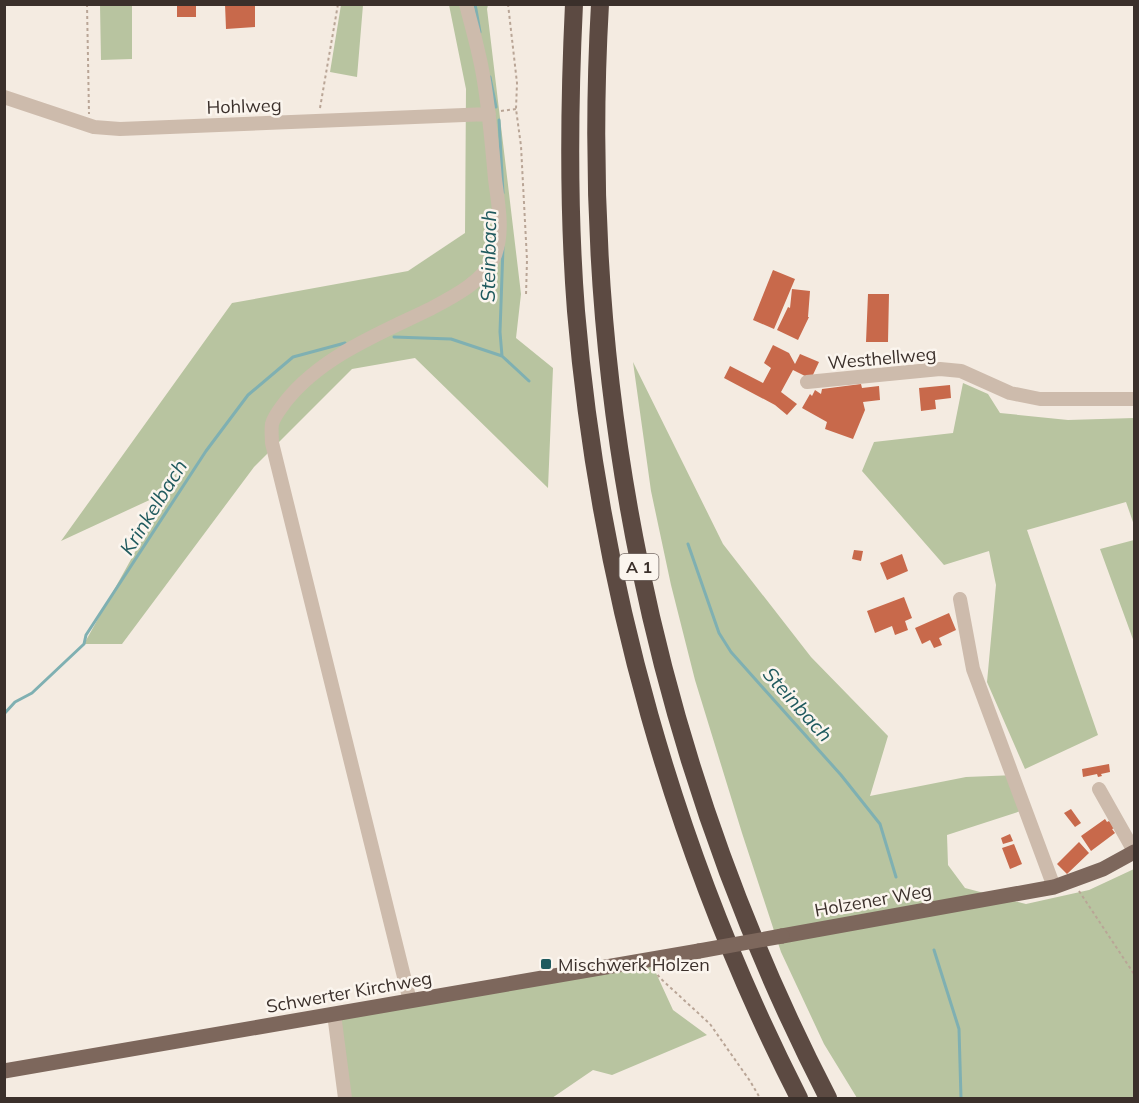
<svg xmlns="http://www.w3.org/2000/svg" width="1139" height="1103" font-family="Mulish,sans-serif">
	<rect width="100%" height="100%" fill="#f4ebe1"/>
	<path fill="#b8c4a0" d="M100 5H132V59L101 60Z
		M341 5H363L357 77 330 72Z
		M449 5H488L487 9 521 294 516 338 553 368 548 488 415 358 352 369 254 467 122 644H84L169 491 61 541 232 303 408 271 465 233 466 89Z
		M633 362 723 544 811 657 888 736 870 796 966 777 1016 775 1027 809 947 835 948 865 965 888 1026 904 1089 890 1134 869V1098H857L824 1044 781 952 742 833 695 680 671 585 651 491Z
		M963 383 988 394 1000 413 1068 420 1134 418V525L1126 502 1027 530 1098 735 1025 769 987 682 996 585 989 551 944 565 862 471 874 442 953 433Z
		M1134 540V642L1100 549Z
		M650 960 673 1010 707 1035 612 1075 593 1070 552 1098H345L334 1014Z"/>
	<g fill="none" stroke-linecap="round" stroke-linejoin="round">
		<path stroke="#7fb0b2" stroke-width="3" d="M475 4 480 32
			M490 77 496 107
			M499 120 503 193
			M503 247 500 332 502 356 529 381
			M394 337 451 339 502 356
			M688 544 719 633 731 652 841 775 880 824 896 877
			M4 714 15 702 32 693 84 644 86 635 206 451 248 395 293 357 345 343
			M934 950 959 1029 961 1098"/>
	</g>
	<path fill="#c8694b" d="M177 4H196V17H177Z
		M225 4H255V27L226 29Z
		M773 270 795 279 774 329 753 320Z
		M792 289 810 291 808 317H809L798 340 777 330 788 307 790 308Z
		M868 294H889L888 342H866Z
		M773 345 789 353 795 364 800 354 819 362 811 379 793 370 781 392 797 404 787 415 775 405 724 378 730 366 763 383 771 368 764 363Z
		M861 384 862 388 879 386 880 400 863 402 865 410 853 439 825 429 827 422 802 408 810 394 812 396 815 390 821 394 822 389Z
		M950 385 951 398 935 400 936 409 921 411 919 388Z
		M854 550 863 551 861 561 852 559Z
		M902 554 908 571 887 580 880 563Z
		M904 597 912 618 905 621 908 630 895 635 892 626 875 633 867 611Z
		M949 613 956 630 939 638 942 645 934 648 930 640 922 644 915 628Z
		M1109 764 1110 772 1101 774 1102 776 1098 777 1097 774 1083 777 1082 769Z
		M1071 809 1081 823 1075 827 1064 813Z
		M1105 819 1107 822 1109 821 1115 828 1112 829 1115 833 1091 851 1081 836Z
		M1010 834 1013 841 1003 844 1001 838Z
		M1079 842 1089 853 1067 874 1057 864Z
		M1014 844 1022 864 1010 869 1002 848Z"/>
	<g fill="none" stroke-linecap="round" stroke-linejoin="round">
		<path stroke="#b9a596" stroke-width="2" stroke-dasharray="3 3" stroke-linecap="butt" d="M87 4 89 114
			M508 4 517 83 516 109 521 146 527 260 526 295
			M320 108 338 4
			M501 111 516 109
			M1079 891 1134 974
			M654 970 660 978 710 1024 750 1081 760 1098"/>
		<path stroke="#cdbbac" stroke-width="14" d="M4 97 94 127 120 129 489 114
			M807 382 940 369 961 371 1010 393 1040 399H1134
			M960 599 973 669 1054 887
			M1099 789 1134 851
			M410 1001 272 443C272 437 271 430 272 424 274 416 281 408 286 401 322 356 379 334 430 309 453 297 485 281 495 255 504 231 498 203 495 179 492 144 489 109 483 75 479 51 472 28 466 4
			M334 1014 345 1098"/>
		<path stroke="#7d675c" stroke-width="15" d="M782 936 1054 887 1103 869 1134 852
			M4 1071 699 951"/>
		<path stroke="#5c4a42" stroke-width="18" d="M574 4C569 107 568 209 576 311 599 584 675 855 799 1098
			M600 4C578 385 653 759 828 1098"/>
		<path stroke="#7d675c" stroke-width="15" d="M699 951 782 936"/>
	</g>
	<rect fill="#1f5a5e" stroke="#fbf5ee" stroke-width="2" x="540" y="958" width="12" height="12" rx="3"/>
	<g text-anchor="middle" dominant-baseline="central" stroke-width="5" stroke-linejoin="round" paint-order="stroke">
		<rect fill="#fbf5ee" stroke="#756b66" stroke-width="1.5" x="619.5" y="554" width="39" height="26" rx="4.5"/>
		<g font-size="16" font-weight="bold" fill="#3b302b">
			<text x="639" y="567">A 1</text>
		</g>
		<g font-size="18" fill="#3b302b" stroke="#fbf5ee">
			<text transform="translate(244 106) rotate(-2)">Hohlweg</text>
			<text transform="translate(882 358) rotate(-5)">Westhellweg</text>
			<text transform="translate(873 900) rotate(-10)">Holzener Weg</text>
			<text transform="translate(349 992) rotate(-10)">Schwerter Kirchweg</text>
		</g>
		<g font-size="18" fill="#3b302b" stroke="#fbf5ee" text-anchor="start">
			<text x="558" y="964">Mischwerk Holzen</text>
		</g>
		<g font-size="20" font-style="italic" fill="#1f5a5e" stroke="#fbf5ee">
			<text transform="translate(488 256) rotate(-89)">Steinbach</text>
			<text transform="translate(153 507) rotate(-58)">Krinkelbach</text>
			<text transform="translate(798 704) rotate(48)">Steinbach</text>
		</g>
	</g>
	<rect width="1139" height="1103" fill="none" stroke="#3b302b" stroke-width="12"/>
</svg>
